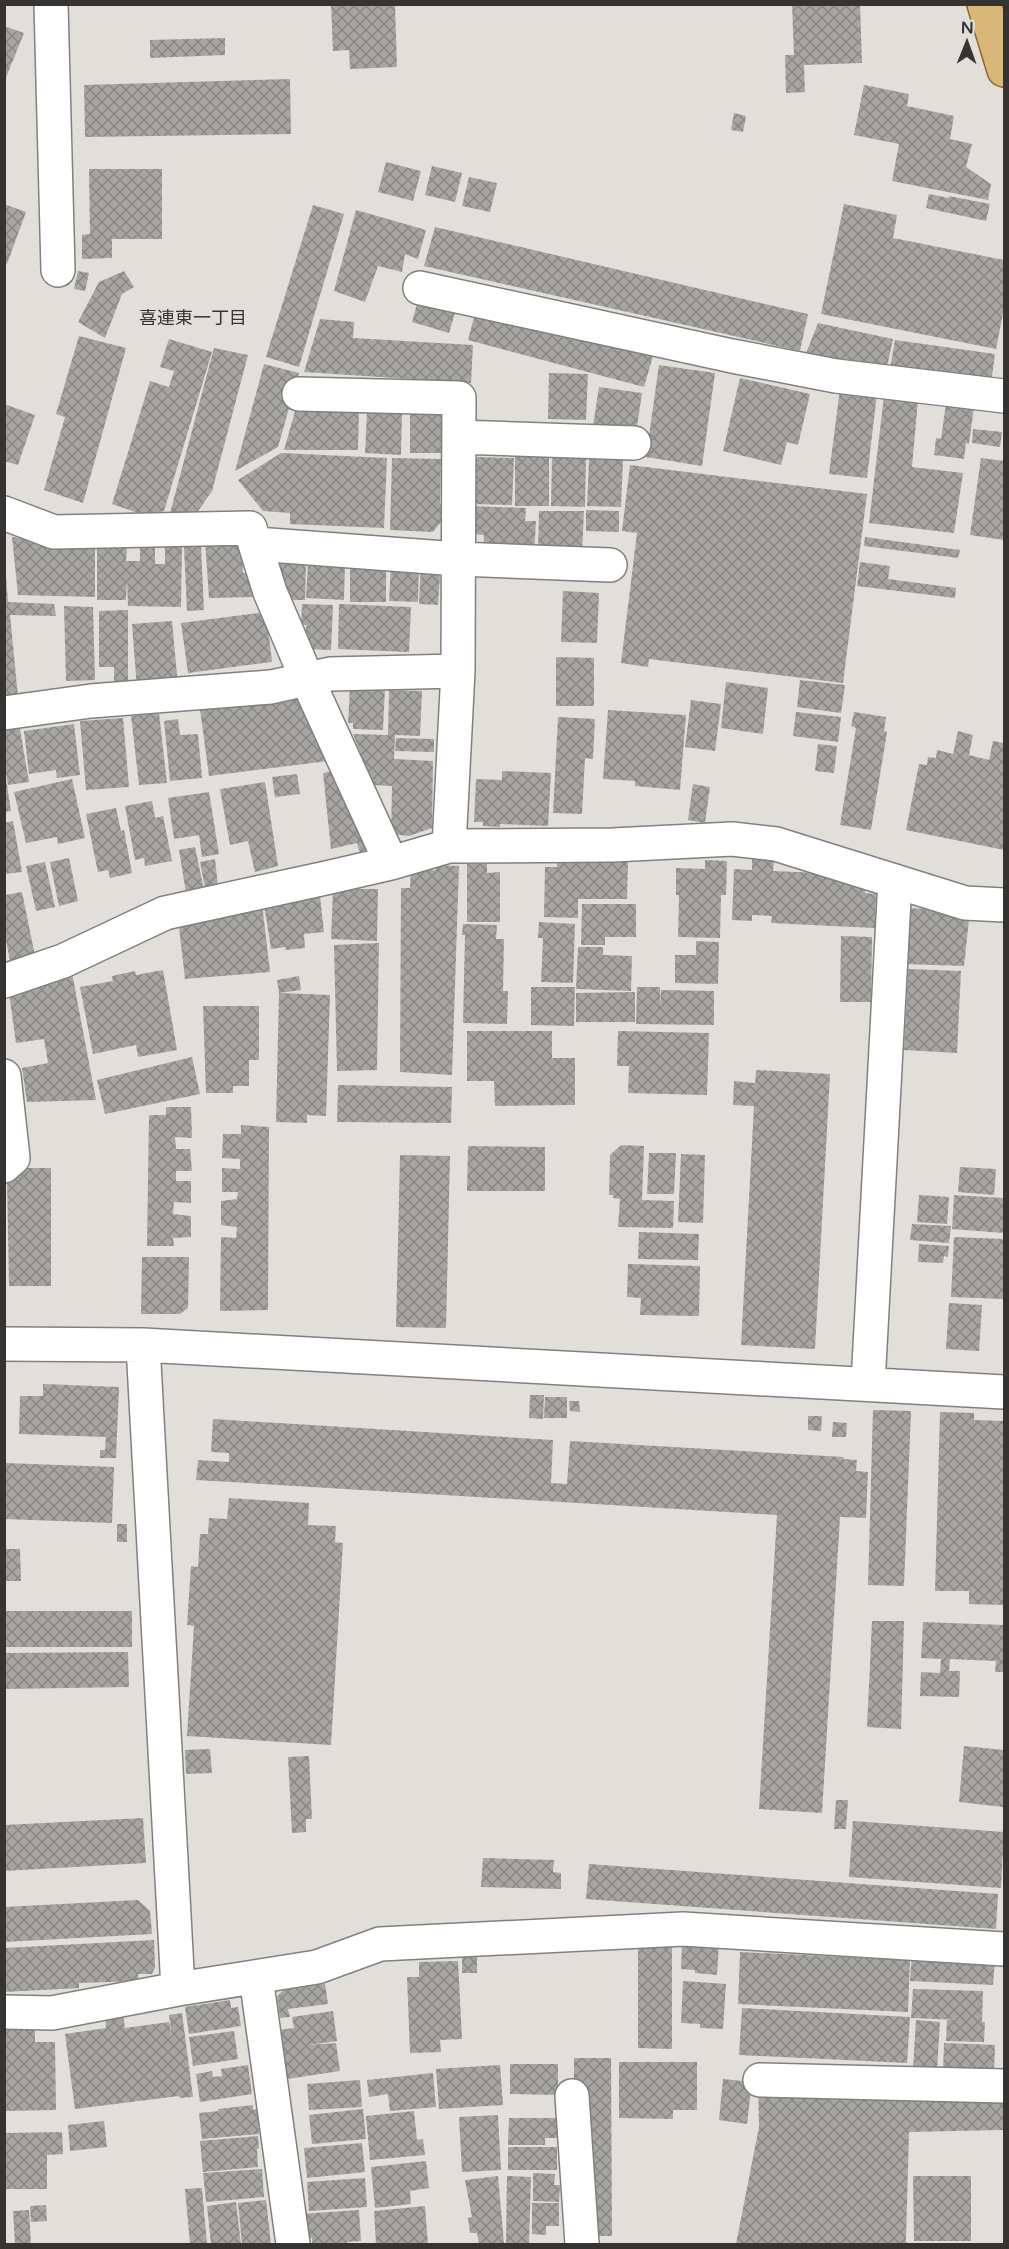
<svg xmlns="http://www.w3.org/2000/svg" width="1009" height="2249" font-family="'Varela Round','Noto Sans JP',sans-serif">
	<defs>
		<pattern id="building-cross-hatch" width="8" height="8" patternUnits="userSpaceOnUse" patternTransform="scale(1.5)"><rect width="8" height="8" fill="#a7a5a1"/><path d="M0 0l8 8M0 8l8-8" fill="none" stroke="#898784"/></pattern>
	</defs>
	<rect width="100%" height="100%" fill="#e2dfdb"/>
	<path fill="url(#building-cross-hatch)" d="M331 4H395L397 67 350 69 349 50 333 51Z
		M792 4H860L862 63 804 65 805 92 786 93 785 55H794Z
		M4 26 24 33 5 80H4Z
		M225 38V55L150 58V40Z
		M290 79 291 134 85 137 84 85Z
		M864 85 909 94 907 106 954 116 950 139 972 144 966 167 991 184 988 200 892 181 899 144 854 135Z
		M734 113 746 116 743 132 731 130Z
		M386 162 421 171 413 201 378 192Z
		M432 166 462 173 455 202 425 195Z
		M89 169H162V239H112V258L82 259V235L90 234Z
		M469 177 497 183 490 212 462 206Z
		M929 194 949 198V196L990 204 986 221 926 208Z
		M4 204 26 212 7 264 4 263Z
		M844 204 897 215 893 238 1004 260V308L996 349 821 314Z
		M313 205 344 214 299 367 266 357Z
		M356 210 426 230 418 259 405 254 402 272 378 266 365 302 334 291Z
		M435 227 808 314 800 351 424 266Z
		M78 271 89 273 85 291 74 289Z
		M124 271 134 287 122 294 105 338 78 322 99 282Z
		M420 293 458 303 449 333 412 322Z
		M477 306 654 353 644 387 468 340Z
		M320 319 354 322 353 338 473 345 471 383 304 372Z
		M818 323 893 339 887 367 805 356Z
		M79 336 126 348 83 503 44 490 65 417 56 414Z
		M169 339 212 352 164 511 144 515 112 504 150 381 169 387 174 371 160 367Z
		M895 340 995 354 991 383 890 369Z
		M214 348 248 355 212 491 196 514 169 517Z
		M264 364 299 373 278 447 235 471Z
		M659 365 715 373 702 466 646 457Z
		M549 373 588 374 586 420 548 419Z
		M740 378 810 394 798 445 787 442 781 465 723 451Z
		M599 387 642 393 636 433 593 426Z
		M840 389 877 393 867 478 829 474Z
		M884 396 918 400 912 467 963 473 954 533 869 523Z
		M4 404 35 415 18 465 4 461Z
		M946 404 974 407 969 444 966 443 964 459 934 455 936 438 941 439Z
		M296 408 359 411 358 450H284Z
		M367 412 402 414 401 455 365 453Z
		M410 414H444V453H410Z
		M973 429 1002 432 1000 447 972 443Z
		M281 453 387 458 384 528 290 524V513L263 511 238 480Z
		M515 454H549V506H515Z
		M552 456 586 457 585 507 551 506Z
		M478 457 514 458 512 505 470 504 471 470Z
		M392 458 441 459 440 504H442L441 522 433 532 390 530Z
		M981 458 1004 461V540L970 535Z
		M589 459 623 460 621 507 587 506Z
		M630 465 867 494 843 683 649 659 648 667 621 663 637 533 622 531Z
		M469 506 526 508 525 521H536L534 555 483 553 484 535 468 534Z
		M586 510 619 511V532L586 531Z
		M539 511H584L582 553 538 552Z
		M12 537 95 543V597L18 595Z
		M865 537 960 550 958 558 864 546Z
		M242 539 243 573H253L254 597 209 598 205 540Z
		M140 542H155V564H165V543H182L181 607 128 606 127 579 126 600H97V546H127L126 561H140Z
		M201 546 204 610 187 611 184 547Z
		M277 562 306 563 305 600H281Z
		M308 562 345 563 344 600 306 598Z
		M860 562 890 566 888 579 956 588 955 598 857 586Z
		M350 565 386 566V602H350Z
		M391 565 419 566 418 602 389 601Z
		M421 565 440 574 438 605 419 604Z
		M4 576H6L8 602 54 604 56 616 10 615 18 697 4 699Z
		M563 591 599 593 597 643 561 642Z
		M302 604 333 605 331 650 305 649 306 625H301Z
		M339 604 411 607 409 652 338 649Z
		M64 606 93 607 95 680 66 681Z
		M128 610V689L114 690V667H99V611Z
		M266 612 272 662 188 673 181 623Z
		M172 621 178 686 137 689 132 624Z
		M556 657 594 658V706H556Z
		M800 680 845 685 841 713 797 707Z
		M726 682 768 688 763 734 721 728Z
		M350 687 385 688 383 730 353 729V723H348Z
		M389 690 422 691 420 736 395 735 394 759 433 761 432 828 409 836 391 834 392 786 373 785 353 734 388 735Z
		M302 698 315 711 320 749 332 750 336 760 209 776 200 709Z
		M691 700 721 704 715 751 685 747Z
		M608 710 686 715 680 790 635 786V781L603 779Z
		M796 712 841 717 838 742 793 736Z
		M854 712 886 717 884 731 887 732 871 830 840 825 856 728 851 726Z
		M159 713 167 783 139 785 131 716Z
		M558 717 595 719 593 759 585 758 582 814 553 813Z
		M123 718 129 787 86 790 80 721Z
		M178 719 180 735 198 734 202 778 170 781 164 721Z
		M19 723 29 782 8 785 4 761V726Z
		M74 724 80 775 57 778 56 770 29 774 24 731Z
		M958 731 973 735 969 755 989 760 993 741 1004 743V850L906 830 919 764 927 765 928 757 936 758 937 750 953 754Z
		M396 738 434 739V752L395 751Z
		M818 744 837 746 834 773 815 771Z
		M346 769 376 847 360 853 357 843 331 849 323 773Z
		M502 771 551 773 548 826 500 824V827L483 826V822H474L476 779 502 780Z
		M297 774 300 794 275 797 272 777Z
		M6 778 11 811 4 812V779Z
		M72 779 85 838 58 844 57 837 26 843 14 792Z
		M265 782 278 866 255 872 248 841 230 845 220 789Z
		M693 784 710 787 705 823 688 820Z
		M209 792 219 854 202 857 199 835 174 839 168 798Z
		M152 801 155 818 163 816 172 861 145 866 144 858 135 860 125 806Z
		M116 808 121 831 124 830 132 873 110 878 108 870 98 872 86 814Z
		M13 821 22 872 4 874V823Z
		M195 847 204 890 186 893 179 850Z
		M69 858 78 901 59 906 50 862Z
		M552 858H573V863H579V861L628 862 627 899H578V918L544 917 545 867H557V863H552Z
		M215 859 218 886 205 888 200 862Z
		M752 859 774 860 773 871 845 874 844 884 865 885V893L876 894 875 928 771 923 772 916 752 915V921L732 920 734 869 752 870Z
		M705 860 727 861 726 895H721L720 938 678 937 679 895H676V868L705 869Z
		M45 862 55 907 36 911 26 866Z
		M467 864H487V873L500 872V922H467Z
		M436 865 459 866 452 1075 400 1072 401 888H410L411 869 436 870Z
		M333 889H378L377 941 331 939Z
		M22 892 35 956 10 961 5 935V895Z
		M320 896 324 932 304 934 305 948 285 950 286 947 271 949 264 904Z
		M262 903 270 972 185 979 178 919Z
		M582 904H636V937H605V945H581Z
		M908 908 945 910 969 919 964 966 905 964Z
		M539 922 575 924 573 983 541 982 543 938H538Z
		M463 924 497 925 496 939H504L503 991H508L507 1024 463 1023 465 935H462Z
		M841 936 872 937 871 1002H840Z
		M696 941 719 942 718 984 675 983V955H696Z
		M379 943 377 1070 337 1071 334 945Z
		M578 947H603V955L632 956 631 991 576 989Z
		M908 969 961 971 957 1053 904 1050Z
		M163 970 177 1050 138 1057 136 1045 93 1054 80 987 113 981 112 976 135 971 136 975Z
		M72 973 96 1100 27 1102 22 1068 48 1063 44 1039 16 1043 8 986Z
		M299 976 301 990 279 993 277 980Z
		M531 987H575L574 1026 531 1025Z
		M637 987H660V1007L661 990 714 991V1025L636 1024Z
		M635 992V1022H576V993Z
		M279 993 330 995 326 1116 307 1115V1123L276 1122Z
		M203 1006H259V1060H249V1086H233V1093H206Z
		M467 1031H552V1058H575V1105L495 1106 494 1081H467Z
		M618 1031 709 1033 707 1095 628 1093 629 1066H617Z
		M192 1057 200 1094 105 1114 97 1080Z
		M756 1070 830 1074 815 1349 741 1345 754 1106 733 1105 734 1081 755 1083Z
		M338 1085 452 1087 451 1123 337 1122Z
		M166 1107H191L192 1138 175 1137 176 1149H190L192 1171H176V1181H191V1203L174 1202 173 1214 191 1216V1237L173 1238 174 1246H147L149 1115H166Z
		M241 1125 269 1127 268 1310 220 1311 221 1237 236 1238 237 1227 221 1225V1201L237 1199 238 1192H222V1168L240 1169V1159L222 1158 223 1134H241Z
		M621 1145 644 1146 642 1200 674 1201 673 1228 618 1227 620 1199 613 1198V1195H609L610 1155Z
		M468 1146 545 1147V1191H467Z
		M649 1153H676L674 1194H647Z
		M681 1154 705 1155 703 1223 678 1222Z
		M400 1155 450 1156 446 1328 396 1327Z
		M960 1167 996 1169 994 1195 958 1192Z
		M26 1168H51V1286H9L7 1178Z
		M919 1195 949 1197 947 1224 917 1222Z
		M954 1195 1004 1198V1233L952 1229Z
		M912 1224 951 1226 949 1243 910 1240Z
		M639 1232 699 1234 698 1260 638 1259Z
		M954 1237 1004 1239V1299L951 1297Z
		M919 1244 949 1246 948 1257 944 1256 943 1263 918 1262Z
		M142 1257H189L188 1308 180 1314H141Z
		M628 1264 700 1266 699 1316 640 1315 641 1298 627 1297Z
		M949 1303 982 1305 979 1351 946 1349Z
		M43 1384 119 1387 116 1458H100V1450H105L106 1437 19 1434 20 1396H43Z
		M530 1395H544L543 1419 529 1418Z
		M545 1397H567V1418H544Z
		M569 1401H579L580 1412 570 1411Z
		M873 1410 911 1411 904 1586 868 1585Z
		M940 1412 974 1413V1420L1004 1421V1605L969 1604V1591H935Z
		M808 1416H822L821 1431 808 1430Z
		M213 1419 553 1440 551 1483 567 1484 570 1441 844 1457 843 1459 857 1460 856 1471 868 1472 866 1518 840 1517 822 1813 759 1809 777 1515 196 1480 198 1460 229 1462V1453L211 1452Z
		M833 1422 847 1423 846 1437H832Z
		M5 1463 114 1467 112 1523 5 1519Z
		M229 1498 309 1503 308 1525 336 1526 335 1542 343 1543 331 1745 187 1736 194 1626 187 1625 191 1566 198 1567 200 1534H208L209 1518 227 1519Z
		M117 1524H127V1542H117Z
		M4 1549H20L21 1581H4Z
		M4 1611H132V1647H4Z
		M872 1621H904L901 1729 867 1727Z
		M923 1622 1004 1625V1672H995L996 1661 950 1659 949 1671H960L959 1697 920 1696 921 1672 940 1673 941 1659 921 1658Z
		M128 1652 129 1687 4 1689V1653Z
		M964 1746 1004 1750 1003 1807 959 1802Z
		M210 1749 212 1773 186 1774 185 1750Z
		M309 1756 312 1819H306V1832L292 1833 288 1757Z
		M836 1800H848L846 1829H834Z
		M143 1818 146 1863 4 1871V1825Z
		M853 1821 1004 1832 1001 1888 849 1877Z
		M483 1858 554 1860 553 1872 561 1873V1889L481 1887Z
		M589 1864 998 1894 996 1929 586 1899Z
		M138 1900 150 1911 152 1934 4 1942V1907Z
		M154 1940 155 1967 152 1974H138L139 1981 79 1983V1988L5 1992V1948Z
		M638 1942H672V2049L638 2048Z
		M682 1942 719 1944 717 1975 695 1973V1970L681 1969Z
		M462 1948H477V1973H462Z
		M740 1952 910 1960 908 2012 738 2004Z
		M912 1954 995 1959 993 1985 910 1981Z
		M458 1961 462 2039 440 2040 441 2052 410 2053 407 1977H419V1962Z
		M683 1981 726 1984 723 2029 700 2028V2024L681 2023Z
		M325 1984 328 2004 288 2009 290 2017 280 2018 277 1997 284 1989Z
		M913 1989 983 1991 982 2022H985L984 2042 946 2041 947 2020H959L911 2018Z
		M230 2000 231 2008 238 2007 241 2026 189 2034 185 2007Z
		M742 2008 910 2017 907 2063 739 2055Z
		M333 2011 337 2041 308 2045 336 2043 340 2071 287 2079 279 2030 294 2028 292 2017Z
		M182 2013 193 2097 180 2098 179 2096 75 2109 65 2034 106 2028 105 2017 123 2015 125 2028 169 2022 172 2039 169 2015Z
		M916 2020 940 2022 937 2070 913 2069Z
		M35 2028V2042H55L56 2110 4 2111V2029Z
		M234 2031 238 2059 193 2066 189 2037Z
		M944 2043 995 2045 994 2072 943 2070Z
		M574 2058H611L612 2236H585L574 2093Z
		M619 2062H697V2110H673V2119L619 2118Z
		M510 2064H558V2095L510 2094Z
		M248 2065 252 2094 200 2102 196 2074 212 2071 213 2077 222 2076 221 2069Z
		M500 2065 503 2105 439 2109 436 2069Z
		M433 2073 436 2107 390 2111 388 2094 369 2097 367 2080Z
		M723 2079 752 2082 747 2124 719 2120Z
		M360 2080 362 2107 309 2110 307 2084Z
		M758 2083 1004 2093 1003 2130 909 2132 906 2241 908 2244H736L759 2127Z
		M253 2105V2110L257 2109 259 2134 202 2139 199 2113 219 2111 218 2109Z
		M363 2109 366 2139 312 2144 309 2115Z
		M414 2111 417 2140 423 2139 425 2155 370 2160 366 2116Z
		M498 2115 501 2170 462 2172 459 2117Z
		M509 2118H561V2138H545V2145H508Z
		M104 2121 107 2147 70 2151 68 2125Z
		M62 2132 63 2154 47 2155V2189H4V2133Z
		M258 2136 259 2148 257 2149 258 2167 203 2172 200 2141Z
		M362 2143 365 2172 307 2178 304 2148Z
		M508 2147H557V2170H508Z
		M426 2161 429 2188 410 2191 411 2204 375 2208 371 2167Z
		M262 2169 264 2197 206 2202 203 2173Z
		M533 2173 555 2174 554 2185H560L559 2202 533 2201Z
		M498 2176 504 2243 479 2244 477 2233H470L468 2218 472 2217 465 2180Z
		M507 2176 531 2177 529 2243H506Z
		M913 2176H971V2241H914Z
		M365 2178 367 2207 309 2211 307 2182Z
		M202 2188 207 2244H190L185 2189Z
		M266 2200 271 2244H242L238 2203Z
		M236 2202 241 2244H211L207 2206Z
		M532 2203H559V2226H546V2235L532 2234Z
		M46 2205 47 2221 31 2222 30 2206Z
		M425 2206 428 2244H376L374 2211Z
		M29 2210 31 2244H15L13 2211Z
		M359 2210 361 2241 347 2242V2244H312V2238L302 2240 301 2214Z"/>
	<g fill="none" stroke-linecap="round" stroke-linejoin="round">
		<g stroke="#82807c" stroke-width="36">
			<path id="minor" d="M51 4 58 270
				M420 288 732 356 836 376 1004 396
				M299 394 459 398 458 671 449 846
				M459 437 634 443
				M4 513 54 532 250 528 270 592 307 679 391 863
				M256 544 458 559 610 565
				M4 713 91 701 271 687 330 674 458 671
				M4 981 63 961 165 913 326 878 391 863 449 846 613 845 732 839 776 844 965 903 1004 905
				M4 1076 13 1158 4 1166
				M4 1344 143 1345 1004 1392
				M143 1345 178 1989
				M868 1384 895 881
				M256 1977 293 2244
				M4 2012 52 2013 178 1989 317 1967 380 1944 683 1929 1004 1949
				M760 2080 1004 2086
				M572 2096 582 2244"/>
		</g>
		<g stroke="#8f6a27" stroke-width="36">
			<path id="major" d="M984 4 1004 70"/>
		</g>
		<use href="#minor" stroke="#fff" stroke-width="33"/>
		<use href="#major" stroke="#d9b779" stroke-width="33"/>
	</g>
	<g text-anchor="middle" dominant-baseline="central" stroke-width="6" stroke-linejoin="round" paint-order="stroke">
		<g font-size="18" fill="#353433" stroke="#e2dfdb">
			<text x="193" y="318">喜連東一丁目</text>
		</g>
	</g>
	<rect width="1009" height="2249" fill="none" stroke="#353433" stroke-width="12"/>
	<g transform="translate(967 42) rotate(1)" stroke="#e2dfdb" stroke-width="4.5" paint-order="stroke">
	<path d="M0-4.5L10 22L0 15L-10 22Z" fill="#353433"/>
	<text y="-9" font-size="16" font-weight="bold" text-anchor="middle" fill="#353433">N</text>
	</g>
</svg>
